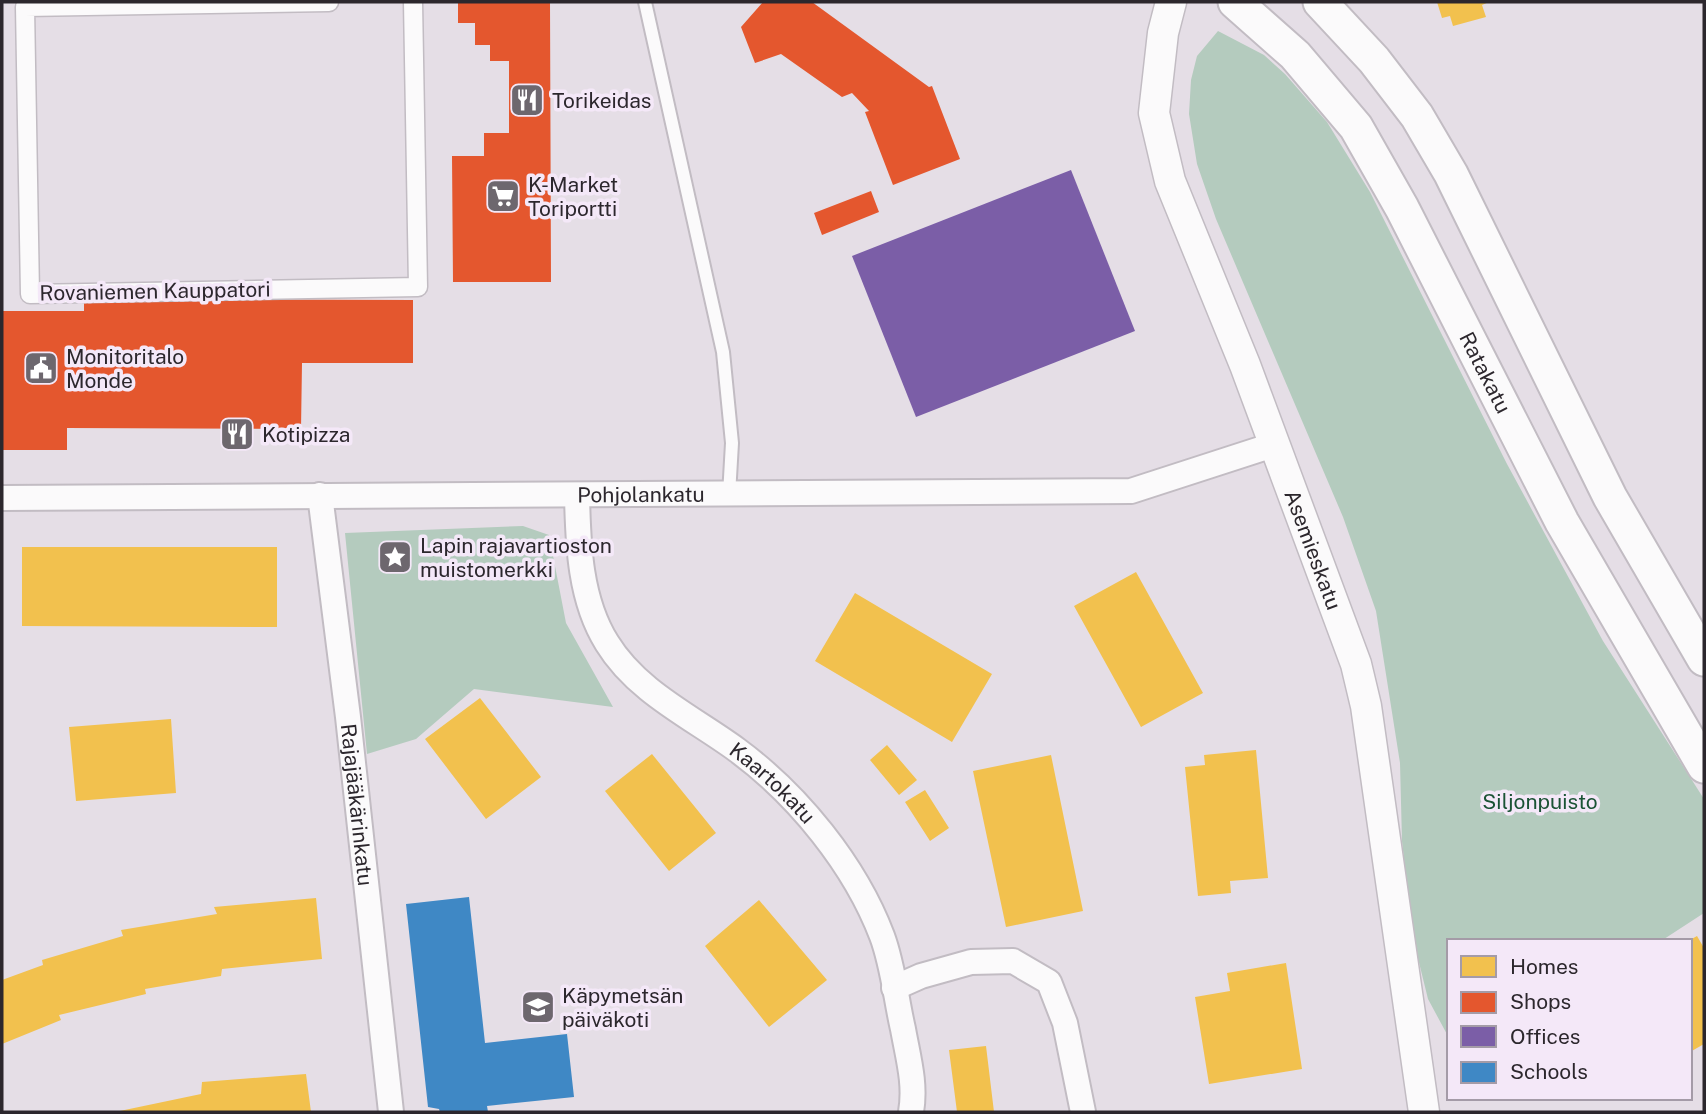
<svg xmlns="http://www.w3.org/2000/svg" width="1706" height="1114" font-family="'Public Sans',sans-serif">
	<rect width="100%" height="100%" fill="#e5dee6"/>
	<path fill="#b4cbbe" d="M1218 31 1264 55 1285 74 1327 122 1370 192 1507 464 1603 641 1704 799V913L1661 941H1449V1038L1428 999 1412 934 1402 841 1400 763 1376 611 1343 517 1216 219 1197 164 1189 114 1191 80 1197 56Z
		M523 526 549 535 566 623 613 707 474 689 416 739 367 754 345 533Z"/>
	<path fill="#f2c14e" d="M1437 2H1489L1482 5 1486 17 1453 26 1450 16 1442 18Z
		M22 547H277V627L22 626Z
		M1136 572 1203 693 1141 727 1074 606Z
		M855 593 992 674 952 742 815 661Z
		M480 698 541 777 486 819 425 739Z
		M171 719 176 793 76 801 69 727Z
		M887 745 917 780 899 795 870 760Z
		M1256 750 1268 878 1230 881 1231 893 1198 896 1185 767 1205 765 1204 755Z
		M652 754 716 833 669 871 605 791Z
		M1051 755 1083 911 1006 927 973 771Z
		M925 790 949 828 930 841 905 802Z
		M316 898 322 959 222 969 221 976 145 989 146 994 59 1015 61 1020 2 1044V980L43 965 42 960 123 936 121 930 217 914 214 907Z
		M759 900 827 980 769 1027 705 946Z
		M1697 936 1704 948V1044L1690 1052V940Z
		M1286 963 1302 1069 1209 1084 1195 997 1230 991 1227 973Z
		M986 1046 994 1112H957L949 1050Z
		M306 1074 311 1112H115L201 1094 202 1082Z"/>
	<path fill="#e4572e" d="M458 2H550L551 282H453L452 156H484V133H509V61H490V45H475V23H458Z
		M763 2H812L929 87 932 86 960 159 893 185 865 112 869 111 852 93 842 97 781 54 755 63 741 27Z
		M871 191 879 212 822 235 814 213Z
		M84 299 413 300V363H302L301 429 67 428V450H2V311H84Z"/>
	<path fill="#7b5ea7" d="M1071 170 1135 331 916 417 852 256Z"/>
	<path fill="#3f88c5" d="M469 897 485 1043 567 1034 574 1097 487 1106 488 1112H440L439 1109 428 1107 406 904Z"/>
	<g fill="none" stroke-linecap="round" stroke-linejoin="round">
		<g stroke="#c2bcc3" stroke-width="16">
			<path id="service" d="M645 2 723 352 732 443 729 495"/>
		</g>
		<g stroke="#c2bcc3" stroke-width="21">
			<path id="pedestrian" d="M329 2 25 7 30 294 418 287 413 2"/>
		</g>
		<g stroke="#c2bcc3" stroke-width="28">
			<g id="minor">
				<path id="s1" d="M320 495 348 717 391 1112"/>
				<path id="s2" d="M577 495C578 545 580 600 607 643 637 692 692 717 737 750 798 795 855 865 882 936 893 965 896 999 903 1029 908 1057 916 1084 911 1112"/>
				<path id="s3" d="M2 498 1131 491 1273 445"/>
				<path d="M894 988 921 976 971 962 1013 961 1049 982 1065 1023 1083 1112"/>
			</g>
		</g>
		<g stroke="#c2bcc3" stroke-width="33">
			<g id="tertiary">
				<path id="s4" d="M1171 2 1163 33 1154 113 1170 181 1245 365 1356 664 1366 706 1424 1112"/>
			</g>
		</g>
		<g stroke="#c2bcc3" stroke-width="37">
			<g id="secondary">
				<path id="s5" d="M1235 2 1295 55 1356 127 1402 208 1562 522 1704 766"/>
				<path d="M1320 2 1374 60 1417 116 1451 174 1610 497 1704 659"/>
			</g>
		</g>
		<use href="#service" stroke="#fbfafb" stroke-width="12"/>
		<use href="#pedestrian" stroke="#fbfafb" stroke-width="18"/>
		<use href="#minor" stroke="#fbfafb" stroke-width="24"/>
		<use href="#tertiary" stroke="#fbfafb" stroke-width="30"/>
		<use href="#secondary" stroke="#fbfafb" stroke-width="33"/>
	</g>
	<defs>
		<g id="restaurant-square" transform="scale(1.75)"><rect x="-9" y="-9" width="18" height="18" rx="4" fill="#6d676e" stroke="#f4e8f8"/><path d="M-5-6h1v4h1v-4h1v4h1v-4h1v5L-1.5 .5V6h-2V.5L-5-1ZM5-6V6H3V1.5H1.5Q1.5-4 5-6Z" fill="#fff"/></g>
		<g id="supermarket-square" transform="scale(1.75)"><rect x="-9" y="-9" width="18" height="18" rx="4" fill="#6d676e" stroke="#f4e8f8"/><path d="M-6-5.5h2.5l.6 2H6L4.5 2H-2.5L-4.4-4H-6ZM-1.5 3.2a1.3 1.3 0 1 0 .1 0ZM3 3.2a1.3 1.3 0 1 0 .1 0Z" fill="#fff"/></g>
		<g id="civic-square" transform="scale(1.75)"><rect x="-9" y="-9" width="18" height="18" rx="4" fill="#6d676e" stroke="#f4e8f8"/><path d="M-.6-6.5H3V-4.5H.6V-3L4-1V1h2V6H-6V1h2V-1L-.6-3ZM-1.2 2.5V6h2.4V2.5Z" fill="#fff"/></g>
		<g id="sight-square" transform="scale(1.75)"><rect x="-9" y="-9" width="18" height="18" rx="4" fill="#6d676e" stroke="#f4e8f8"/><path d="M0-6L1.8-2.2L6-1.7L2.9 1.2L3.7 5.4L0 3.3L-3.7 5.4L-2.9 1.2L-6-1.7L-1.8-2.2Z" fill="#fff"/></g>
		<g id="school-square" transform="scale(1.75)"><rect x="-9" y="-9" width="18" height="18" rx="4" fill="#6d676e" stroke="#f4e8f8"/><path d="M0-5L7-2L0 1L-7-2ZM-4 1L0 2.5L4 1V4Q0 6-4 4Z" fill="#fff"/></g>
	</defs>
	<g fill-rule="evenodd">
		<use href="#restaurant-square" x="527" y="100"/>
		<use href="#supermarket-square" x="503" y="196"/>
		<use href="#civic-square" x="41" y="368"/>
		<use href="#restaurant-square" x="237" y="434"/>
		<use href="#sight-square" x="395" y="557"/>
		<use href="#school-square" x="538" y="1007"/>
	</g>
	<g text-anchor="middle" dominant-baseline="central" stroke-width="7" stroke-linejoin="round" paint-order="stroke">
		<g font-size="21" fill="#2c272d" stroke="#f4e8f8" text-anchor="start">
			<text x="552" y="100">Torikeidas</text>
			<text x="528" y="184">K-Market<tspan x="528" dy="24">Toriportti</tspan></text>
			<text x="66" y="356">Monitoritalo<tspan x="66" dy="24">Monde</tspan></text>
			<text x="262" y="434">Kotipizza</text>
			<text x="420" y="545">Lapin rajavartioston<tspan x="420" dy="24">muistomerkki</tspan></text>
			<text x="562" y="995">Käpymetsän<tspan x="562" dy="24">päiväkoti</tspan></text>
		</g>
		<g font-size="21" fill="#2c272d" stroke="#f4e8f8">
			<text transform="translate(155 291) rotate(-1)">Rovaniemen Kauppatori</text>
			<text stroke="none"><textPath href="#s5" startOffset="452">Ratakatu</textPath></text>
			<text stroke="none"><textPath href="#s3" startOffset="639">Pohjolankatu</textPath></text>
			<text stroke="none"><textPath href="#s4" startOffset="578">Asemieskatu</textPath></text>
			<text stroke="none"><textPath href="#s2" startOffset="371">Kaartokatu</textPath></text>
			<text stroke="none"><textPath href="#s1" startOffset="312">Rajajääkärinkatu</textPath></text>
		</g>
		<g font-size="21" fill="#1b5335" stroke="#f4e8f8">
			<text x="1540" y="801">Siljonpuisto</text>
		</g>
	</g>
	<rect width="1706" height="1114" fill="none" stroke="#2c272d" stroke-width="7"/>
	<rect x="1447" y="939" width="245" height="161" fill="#f4e8f8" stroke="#a49ba7" stroke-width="2"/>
	<rect x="1461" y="956" width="35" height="21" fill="#f2c14e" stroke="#a49ba7" stroke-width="2"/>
	<text x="1510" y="974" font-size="21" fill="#2c272d">Homes</text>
	<rect x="1461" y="992" width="35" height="21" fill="#e4572e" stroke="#a49ba7" stroke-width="2"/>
	<text x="1510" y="1009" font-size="21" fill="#2c272d">Shops</text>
	<rect x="1461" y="1026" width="35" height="21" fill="#7b5ea7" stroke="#a49ba7" stroke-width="2"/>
	<text x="1510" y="1044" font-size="21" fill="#2c272d">Offices</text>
	<rect x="1461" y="1062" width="35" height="21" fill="#3f88c5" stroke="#a49ba7" stroke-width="2"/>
	<text x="1510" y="1079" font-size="21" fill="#2c272d">Schools</text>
</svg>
